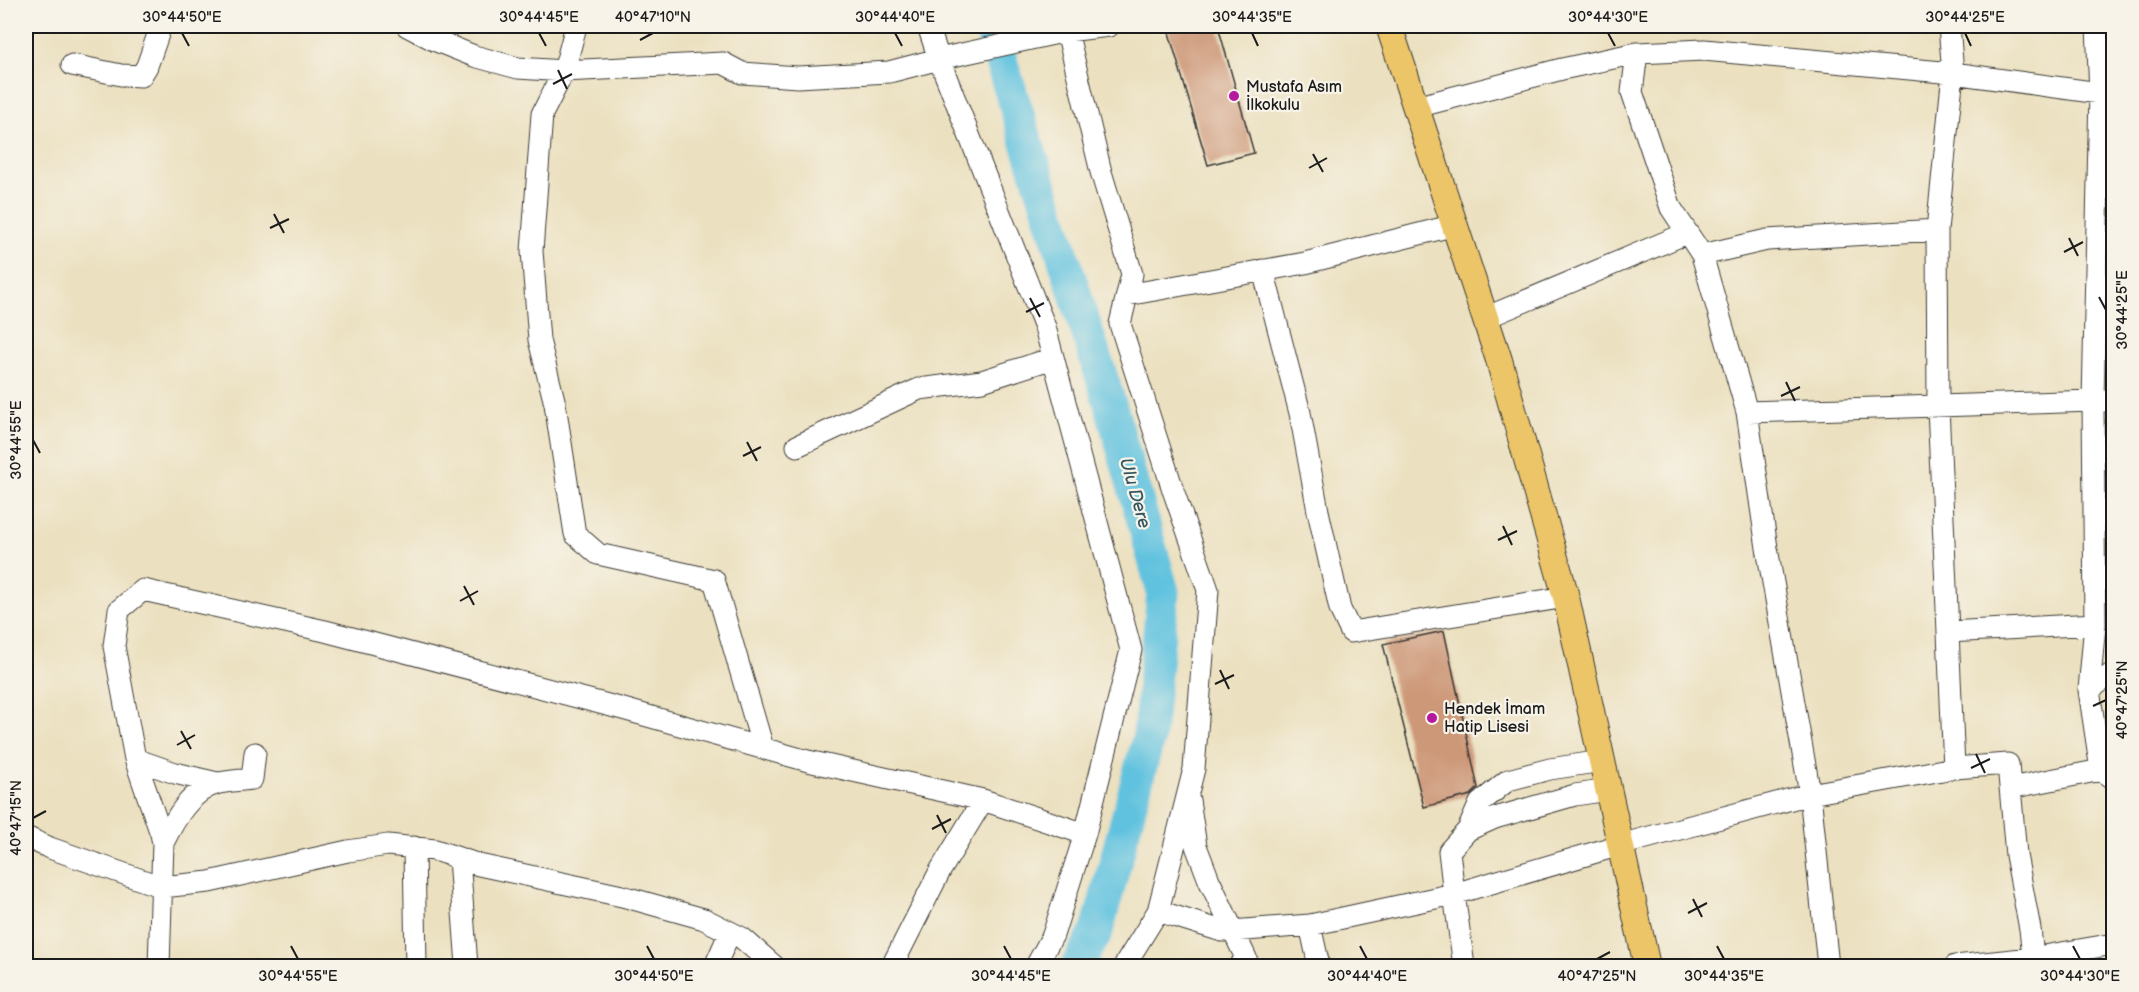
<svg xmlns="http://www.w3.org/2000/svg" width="2139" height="992" font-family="'Balsamiq Sans',sans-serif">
	<rect width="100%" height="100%" fill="#f7f3e8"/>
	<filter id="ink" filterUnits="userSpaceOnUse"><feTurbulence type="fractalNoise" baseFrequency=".0167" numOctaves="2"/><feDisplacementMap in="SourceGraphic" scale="12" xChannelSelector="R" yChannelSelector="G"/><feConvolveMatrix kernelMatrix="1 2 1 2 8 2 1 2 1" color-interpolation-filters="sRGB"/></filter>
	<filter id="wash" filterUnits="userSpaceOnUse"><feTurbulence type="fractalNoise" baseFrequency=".008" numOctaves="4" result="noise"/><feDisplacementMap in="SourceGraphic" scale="24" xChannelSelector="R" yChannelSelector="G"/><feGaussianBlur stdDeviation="1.35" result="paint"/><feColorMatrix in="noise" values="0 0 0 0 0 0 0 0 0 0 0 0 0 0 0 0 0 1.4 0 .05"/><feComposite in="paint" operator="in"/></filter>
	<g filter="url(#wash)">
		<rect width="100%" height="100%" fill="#ebe0bf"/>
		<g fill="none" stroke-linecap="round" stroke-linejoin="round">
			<path stroke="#61c2df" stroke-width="33" d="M990 26 1111 407 1163 592 1149 736 1097 931 1077 966"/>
		</g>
		<g id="blocks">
			<path fill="#cd9878" d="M1167 26H1218L1254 153 1208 165Z
				M1444 631 1478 788 1471 795 1424 807 1383 644Z"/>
		</g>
	</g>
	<g filter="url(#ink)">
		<use href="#blocks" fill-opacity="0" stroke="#3b3934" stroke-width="1.5"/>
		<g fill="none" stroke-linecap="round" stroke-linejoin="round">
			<g stroke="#3b3934" stroke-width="23">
				<path id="minor" d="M407 26 434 40 474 56 518 68 564 71 723 63 742 73 798 77 889 72 939 59 928 26
					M576 26 564 71 542 114 532 251 539 340 555 404 575 534 598 554 714 580 763 748
					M1109 26 1067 31 1101 172 1132 274 1120 324 1174 493 1208 590 1194 769 1158 911 1222 931H1232L1310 925 1454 894 1449 851 1468 830 1495 818 1575 795 1608 790
					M1949 26 1953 73 1937 230 1938 406 1954 768
					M2097 26 2100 93 2093 401H2114
					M1637 53 1632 92 1671 208 1702 255 1747 412 1767 548 1810 794 1828 966
					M72 65 121 75 141 76 147 66 161 26
					M1416 107 1562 69 1637 53 1704 50 1953 73 2114 95
					M1702 255 1767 240 1937 230
					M1263 270 1300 413 1318 511 1340 609 1351 632 1566 597
					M1127 295 1305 263 1455 225
					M1485 318 1687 233
					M1747 412 2093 401 2095 624 2089 690 2101 770
					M797 446 919 389 982 381 1053 358
					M1948 632 2095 624
					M2089 690 2114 672
					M135 759 175 773 217 783
					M2010 788 2101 770 2114 780
					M1189 800 1196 846 1209 880 1246 958 1240 966
					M1468 830 1480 803 1508 780 1550 769 1602 761
					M26 837 50 848 162 887 209 882 348 851 388 845 435 850 479 865 622 896 704 919 742 938 774 966
					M163 843C175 819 190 790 219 783 229 781 241 780 252 779L255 753
					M414 847 416 966
					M459 858 467 966
					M1310 925 1319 966
					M159 966 163 843 161 834 135 759 114 646 119 610 143 590 325 631 623 709 808 761 983 800
					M715 966 730 932
					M892 966 940 871 983 800 1085 834
					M1036 966 1053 935 1085 834 1131 650 1045 327 939 59 1067 31 1066 26
					M1124 966 1158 911
					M1464 966 1454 894 1620 845 1810 794 1954 768 2008 764 2016 855 2030 929 2034 966
					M1955 966 2032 958 2114 944"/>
			</g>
			<g stroke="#3b3934" stroke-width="28">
				<path id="major" d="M1389 26 1499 360 1566 597 1647 966"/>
			</g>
			<use href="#minor" stroke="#fff" stroke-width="21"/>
			<use href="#major" stroke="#ecc569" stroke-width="26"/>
		</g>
	</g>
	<path fill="none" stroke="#1c1c1c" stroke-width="2" d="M182 33 189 46M539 33 546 46M895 33 902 46M1252 33 1258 46M1608 33 1615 46M1965 33 1971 46M640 40 653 33M558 70 567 89M553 84 572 74M1313 154 1323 172M1309 168 1327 158M274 214 284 233M270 228 289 219M2069 238 2078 256M2064 252 2083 242M2099 297 2106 310M1030 298 1040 317M1026 312 1044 303M1786 382 1795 401M1781 396 1800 387M33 440 40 453M747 442 757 461M743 456 761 447M1503 526 1512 545M1498 540 1517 531M464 586 474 605M460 601 478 591M1220 670 1229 689M1215 684 1234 675M2093 706 2106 700M181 731 191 749M177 745 195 735M1976 754 1985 773M1971 768 1990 759M937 815 946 833M33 818 46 811M932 829 951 819M1693 899 1702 917M1688 913 1707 903M291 946 298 959M647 946 654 959M1004 946 1011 959M1360 946 1367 959M1717 946 1724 959M2073 946 2080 959M1597 959 1610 952"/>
	<g fill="#b5179e" stroke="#f7f3e8" stroke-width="2">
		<circle cx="1234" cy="96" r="6"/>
		<circle cx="1432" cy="718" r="6"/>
	</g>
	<g text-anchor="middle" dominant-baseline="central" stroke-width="4.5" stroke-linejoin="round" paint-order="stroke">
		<g font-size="16" fill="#1c1c1c" stroke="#f7f3e8" text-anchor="start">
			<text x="1246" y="87">Mustafa Asım<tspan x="1246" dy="18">İlkokulu</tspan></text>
			<text x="1444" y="709">Hendek İmam<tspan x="1444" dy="18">Hatip Lisesi</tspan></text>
		</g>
		<g font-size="18" font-style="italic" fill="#345660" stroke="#f7f3e8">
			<text transform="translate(1135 493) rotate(74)">Ulu Dere</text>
		</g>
	</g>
	<rect width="2139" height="992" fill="none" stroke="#f7f3e8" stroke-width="66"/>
	<rect x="33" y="33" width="2073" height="926" fill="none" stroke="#1c1c1c" stroke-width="2"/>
	<g font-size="15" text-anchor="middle" fill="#1c1c1c">
		<text x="182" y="22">30°44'50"E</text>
		<text x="539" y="22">30°44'45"E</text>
		<text x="653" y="22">40°47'10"N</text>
		<text x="895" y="22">30°44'40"E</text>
		<text x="1252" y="22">30°44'35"E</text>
		<text x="1608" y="22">30°44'30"E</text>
		<text x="1965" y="22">30°44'25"E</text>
		<text transform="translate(2122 310) rotate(-90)" y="5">30°44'25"E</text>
		<text transform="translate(16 440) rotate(-90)" y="5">30°44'55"E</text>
		<text transform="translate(2122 700) rotate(-90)" y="5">40°47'25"N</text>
		<text transform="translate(16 818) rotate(-90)" y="5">40°47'15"N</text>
		<text x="298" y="981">30°44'55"E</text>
		<text x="654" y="981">30°44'50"E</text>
		<text x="1011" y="981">30°44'45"E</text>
		<text x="1367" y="981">30°44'40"E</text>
		<text x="1597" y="981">40°47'25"N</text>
		<text x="1724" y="981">30°44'35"E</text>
		<text x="2080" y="981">30°44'30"E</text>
	</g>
</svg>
